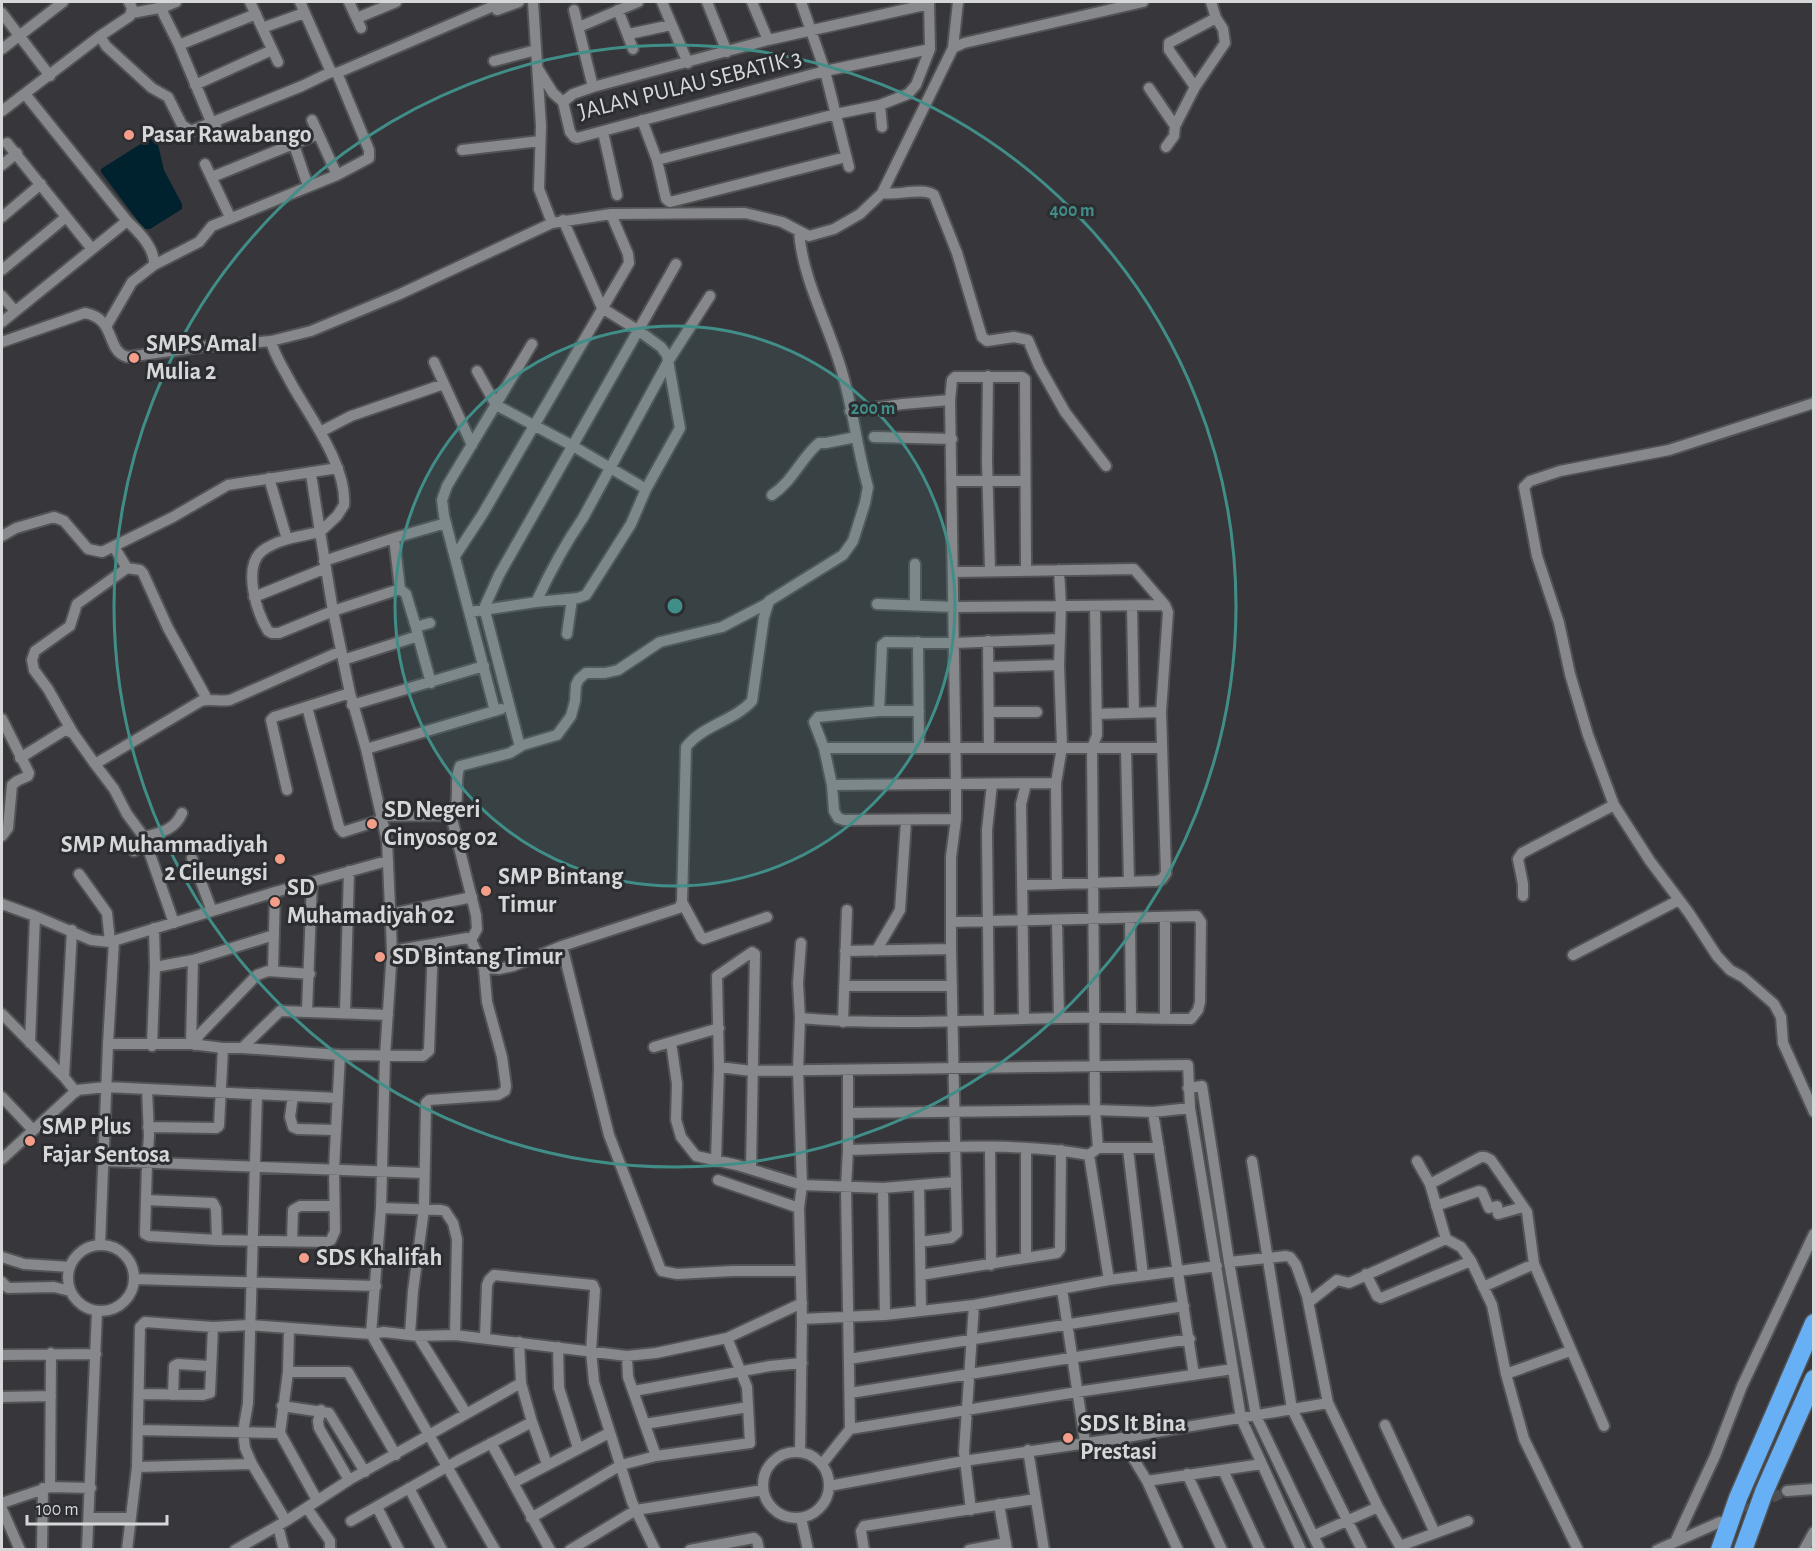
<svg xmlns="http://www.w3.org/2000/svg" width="1815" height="1551" font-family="'Alegreya Sans',sans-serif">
	<rect width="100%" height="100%" fill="#37373b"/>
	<path fill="#00222e" d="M156 136 164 170 182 204V209L150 229H144L101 172V169L150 138Z"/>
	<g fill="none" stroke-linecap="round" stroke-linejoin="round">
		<path stroke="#4f4f53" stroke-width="10" stroke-dasharray="10 5" stroke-linecap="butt" d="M1731 1517 1787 1491"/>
		<g stroke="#525355" stroke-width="14">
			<path id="minor" d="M250 2 278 62
				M300 2 331 72
				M349 2 361 28
				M533 2 541 126 539 189 552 223
				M662 2 688 63
				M707 2 727 52
				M752 2 768 40
				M801 2 825 71 849 167
				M929 4 768 40 593 87 573 94 563 102 570 132 574 137 577 138 825 71 930 49
				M164 7 163 13 179 45 212 124 216 126
				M497 10 519 2
				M574 10 593 87
				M618 10 633 49
				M2 13 50 76
				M132 13 164 7 176 2
				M357 18 396 2
				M579 27 638 2
				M262 28 304 13
				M629 34 671 25
				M100 36 106 46 152 88 168 97 182 125 191 131 302 86 331 72 337 73 503 2
				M179 45 256 14
				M953 48 958 2
				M2 49 63 2
				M494 61 536 50
				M538 69 553 93 563 102
				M195 85 272 50
				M1195 87 1169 50V43L1216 18
				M1149 88 1175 126
				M25 94 127 221C139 232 155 248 154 265L132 282 107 325
				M880 105 882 127
				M2 111 100 36 130 16 132 8 129 2
				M312 120 337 175
				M642 120 657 160 666 199 670 202 846 157
				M603 132 617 195
				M7 143 92 249
				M294 145 308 186
				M1166 147 1174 136 1175 126 1195 87 1225 43 1223 29 1216 18 1211 2
				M462 150 540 141
				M657 160 836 114 880 105 908 94 916 85 930 49 929 2
				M205 164 230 217
				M2 165 17 153
				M212 177 318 134
				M882 193C897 196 922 187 934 195L957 253 982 337 987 341 1014 337 1028 340 1039 366 1065 412 1106 466
				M2 217 41 184
				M154 265 199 242 212 226 337 175 369 158V150L337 73
				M2 270 66 217
				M2 296 15 311
				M2 322 127 221
				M271 341C275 357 284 369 291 383 310 417 347 466 344 505L337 516 320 532 333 611 350 693 366 749 387 841 392 951 385 1056 381 1208 371 1334 495 1550
				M2 342 85 313C117 319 105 350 127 357L200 347 271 341 311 331 400 294 552 223 611 214 745 213 782 222 809 236 834 229 860 214 882 193 953 48 964 43 1143 2
				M434 362 472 445
				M477 371 496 405 573 446 646 489
				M988 376 987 460 990 570
				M1814 403 1669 450 1560 471 1530 481 1524 487 1537 556 1559 623 1570 674 1588 735 1614 805 1650 861 1689 913 1717 956 1730 970 1743 977 1774 1004 1781 1017 1783 1043 1814 1112
				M850 411 903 404 950 400
				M320 432 351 416 444 384
				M874 437 952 439
				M311 474 320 532C301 536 278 539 262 551 242 568 257 613 268 631L272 633H279L333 611 400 589 406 594 416 627
				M269 478 287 539
				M952 481H1025
				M772 495C794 480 800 459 819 443H826L856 437
				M2 536 16 528 54 517 64 521 88 549 102 552 173 517 228 485 338 468
				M394 538 400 589
				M114 547 127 568 140 570 143 573 168 628 207 699
				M455 556 482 515 629 263 628 254 611 214
				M324 561 394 538 446 523
				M915 564V605
				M953 572 1134 569 1165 605
				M254 597 326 568
				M536 602C550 572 565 544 583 518L669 360 710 296
				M877 604 954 607 1165 605 1168 612 1161 712 1166 873 1162 879 1156 881 1024 885
				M1132 606 1134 713
				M1095 607 1097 735 1092 748 1095 1110 1098 1148
				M470 612 536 602 578 598 586 595 631 524 646 489 680 428 667 355 661 347 639 331 602 308 563 220
				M567 634 572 599
				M418 636 431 683
				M988 641 989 748
				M918 642 919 747
				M343 660 418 636 416 627 430 623
				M988 667 1059 665
				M352 705 484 666
				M307 707 339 827 343 832 346 831 381 820
				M495 711 444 516 442 500 447 486 532 344
				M879 711 882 645 886 642 954 643 1059 639
				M919 711H879L818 717 814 722 824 748 832 785 834 811 838 818 844 820 956 819
				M989 712H1037
				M1097 714 1161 712
				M2 719 29 773 28 776 17 781 12 785 8 828 2 836
				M73 733 48 689 34 670 32 660 35 651 70 626 77 604 127 568
				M520 747 485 611V606L499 575 676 264
				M824 748H1162
				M366 749 501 709
				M1126 749 1129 882
				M20 758 65 730 73 733 95 764
				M832 785 1056 783
				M287 790 271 720 274 717 350 693
				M381 816 451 815
				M144 837C160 833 175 830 182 813
				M134 851 146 842
				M192 858 212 911
				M79 874 107 913 110 942
				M1057 884 1056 783 1062 747 1059 665 1061 606 1059 570
				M1523 896V884L1518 859 1522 853 1614 805
				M682 902 701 937 704 939 767 917
				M2 904 35 916 91 940 110 942 275 892 387 861
				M391 914 472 897
				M1130 918 1131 1017
				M1057 920 1059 1018
				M174 923 144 837 127 814 114 789 95 764 201 701C210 698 220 702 230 700L341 651
				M471 940 477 929 476 915 451 815C462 802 453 781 460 766L510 753 523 745 557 735 571 716 575 701 576 685 579 679 586 673H605L618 670 660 642 722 627 768 603
				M562 946 609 1135 660 1268 662 1271 677 1274 733 1271H800
				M845 951 951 949
				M876 951 900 910 906 821
				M1573 955 1679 900
				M155 967 193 960 274 935
				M484 968 499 969 513 966 562 946 679 908 682 902 686 747C703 725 734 721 752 701L764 617 769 601 843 555 853 541 865 503 868 487C858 453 854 417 845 383 833 332 803 284 799 232
				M273 971 275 892
				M844 986H952
				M307 1011 312 882
				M345 1013 349 871
				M2 1014 64 1077 76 1092
				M800 1018C886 1026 972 1020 1059 1018 1103 1017 1147 1019 1191 1019L1198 1010 1200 1002 1201 922 1197 916 951 922
				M1024 1019 1021 804 1026 784
				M1165 1019V917
				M989 1020 987 830 992 784
				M843 1022 847 910
				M719 1028 671 1042 677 1084 676 1120 681 1137 696 1156 737 1165 802 1185 883 1188 955 1182
				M30 1043 35 916
				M108 1044H191L223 1048H242L340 1055 423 1056 429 1051 433 944 392 951
				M191 1044 193 960
				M195 1045 199 1035 257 975 268 971 310 974
				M152 1046 155 967 154 928
				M654 1047 671 1042
				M242 1048 280 1011 388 1015
				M719 1067 752 1071 1188 1065 1190 1108 1241 1418 1301 1550
				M64 1077 72 930
				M1188 1088 1202 1086 1229 1262 1256 1416 1320 1550
				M147 1089 149 1136 147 1163 145 1234 149 1236 217 1240 327 1242 331 1240 335 1231 334 1169 340 1055
				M257 1094 248 1403 243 1432 245 1448 252 1464 286 1521 349 1480 521 1383
				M293 1096 290 1117 293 1127 298 1129 335 1130
				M2 1097 33 1130
				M1153 1112 1194 1375
				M848 1113 1095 1110 1153 1112 1190 1108
				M148 1127 216 1128 219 1126 223 1048
				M990 1148 991 1265
				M1128 1149 1143 1275
				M848 1150C926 1148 1012 1141 1089 1155L1098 1148H1159
				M1089 1155 1109 1280
				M2 1159 77 1090 106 1087 337 1098
				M716 1160 719 1067 717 976 752 952 755 954 751 1169
				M104 1161 423 1173
				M1252 1161 1292 1409 1362 1550
				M1417 1161 1430 1184 1446 1239 1461 1247 1471 1261 1492 1305 1506 1374 1524 1439 1578 1550
				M718 1180 799 1208
				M1430 1184 1481 1157H1485L1491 1160 1527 1212 1534 1264 1604 1426
				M919 1185 921 1311
				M883 1188 885 1315
				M146 1200 213 1203 216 1209 217 1240
				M1436 1206 1479 1191 1482 1192 1489 1208 1497 1206 1498 1214 1523 1207
				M381 1208 441 1210 445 1211 453 1223 457 1239 455 1335
				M292 1241 293 1210 300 1206H334
				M920 1242 951 1238 957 1233 951 949V857L956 819V784L950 400 952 380 955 377H1022L1025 379 1026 570
				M68 1278a33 33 0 1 1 66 0a33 33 0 1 1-66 0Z
				M100 1245 108 1044 114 941
				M2 1257 24 1264 70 1267
				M1026 1258V1148
				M1229 1262 1286 1256 1290 1257 1296 1265 1307 1296 1328 1403 1378 1507 1402 1550
				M1366 1274 1377 1296 1381 1298 1471 1261
				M921 1275 1057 1253 1060 1249 1061 1150
				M134 1279 376 1286
				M2 1282 8 1288 54 1287 70 1291
				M1483 1287 1534 1264
				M1062 1289 1085 1442
				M1309 1302 1337 1280 1349 1283 1446 1239
				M802 1319 885 1315 974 1305 1109 1280 1217 1266
				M289 1329 288 1372 280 1433 317 1500
				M410 1334 413 1291 424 1209 426 1103 429 1100 498 1095 505 1091 506 1086 502 1057 487 1002 484 968 471 940 467 938 433 944
				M418 1336 466 1413
				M485 1338 487 1285 489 1280 494 1275 593 1285 595 1290 591 1351 594 1382 632 1502 655 1550
				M519 1342 521 1383 532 1422 547 1464
				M558 1347 559 1388 578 1448
				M2 1355 96 1354
				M627 1356 628 1377 656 1456
				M849 1359 1184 1306
				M288 1372H348L396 1455
				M1506 1374 1570 1351
				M634 1391 770 1366 802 1363
				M850 1393 1190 1339
				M139 1394 203 1395 210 1393 213 1327
				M173 1395 174 1366 178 1364 210 1366
				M2 1397 51 1396
				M282 1406 329 1413 365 1472
				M321 1410 318 1421 319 1428 349 1480
				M645 1424 748 1407
				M1385 1425 1435 1533
				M850 1429 1077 1392 1233 1369
				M139 1430 280 1433
				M1121 1438 1147 1481 1178 1550
				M491 1443 550 1550
				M1028 1450 1044 1550
				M800 1452 802 1319 799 1208 802 1185 798 1070 800 1018 798 983 801 943
				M763 1485a33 33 0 1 1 66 0a33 33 0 1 1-66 0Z
				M822 1464 850 1429 846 1187 848 1150V1070
				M137 1467 252 1464
				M1223 1470 1260 1550
				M1187 1474 1222 1550
				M1147 1481 1262 1464
				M513 1483 609 1433
				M829 1486 964 1461 1121 1438 1328 1403
				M50 1487 51 1353
				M409 1488 442 1550
				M1787 1491 1814 1489
				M2 1503 50 1487 91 1488
				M999 1504 1007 1550
				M377 1507 399 1550
				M307 1508 330 1541V1550
				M2 1509 20 1550
				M971 1510 964 1452 974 1305
				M89 1518H129
				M531 1518 621 1465 656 1456 750 1443 747 1387 727 1338
				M801 1518 808 1550
				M351 1521 459 1460 532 1422
				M278 1526 284 1550
				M1315 1535 1378 1507
				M1675 1542 1715 1456 1742 1386 1814 1234
				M1400 1546 1468 1521
				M42 1550 43 1488
				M87 1550 97 1311
				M127 1550 137 1467 140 1327 145 1322 213 1327 249 1325 371 1334 384 1332 418 1336 455 1335 627 1356 656 1353 727 1338 802 1303
				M235 1550 286 1521
				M570 1550 636 1510 763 1490
				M690 1550 754 1538 757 1541 759 1550
				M864 1550 861 1531 864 1526 1035 1499
				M969 1550 1006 1543
				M1657 1550 1720 1522
				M1804 1550 1814 1532"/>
		</g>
		<g stroke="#525355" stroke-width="21">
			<path id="highway" d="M1720 1550 1738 1498 1814 1323
				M1743 1550 1764 1492 1814 1379"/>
		</g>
		<use href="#minor" stroke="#86888b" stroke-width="10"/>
		<use href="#highway" stroke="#68b0f6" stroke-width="18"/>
	</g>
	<circle cx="675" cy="606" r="280" fill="#418e89" fill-opacity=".12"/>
	<g fill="none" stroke="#418e89" stroke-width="3">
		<circle cx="675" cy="606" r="280"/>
		<circle cx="675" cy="606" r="561"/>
	</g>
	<g fill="#f49e89" stroke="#2c2d31" stroke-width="2">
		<circle cx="129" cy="135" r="6"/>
		<circle cx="134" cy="358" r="6"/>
		<circle cx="372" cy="824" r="6"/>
		<circle cx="280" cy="859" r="6"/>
		<circle cx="486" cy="891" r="6"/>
		<circle cx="275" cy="902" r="6"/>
		<circle cx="380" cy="957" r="6"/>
		<circle cx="30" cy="1141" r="6"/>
		<circle cx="304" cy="1258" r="6"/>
		<circle cx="1068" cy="1438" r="6"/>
	</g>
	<g text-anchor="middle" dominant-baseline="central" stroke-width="6" stroke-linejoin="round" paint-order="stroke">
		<g font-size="24" fill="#d6d7d9" stroke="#2c2d31">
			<text transform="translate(690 85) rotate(-14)">JALAN PULAU SEBATIK 3</text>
		</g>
		<g font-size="24" font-weight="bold" fill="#d6d7d9" stroke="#2c2d31" text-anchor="start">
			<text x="141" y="135">Pasar Rawabango</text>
			<text x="146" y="344">SMPS Amal<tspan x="146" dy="28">Mulia 2</tspan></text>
			<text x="384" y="810">SD Negeri<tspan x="384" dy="28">Cinyosog 02</tspan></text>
			<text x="268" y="845" text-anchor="end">SMP Muhammadiyah<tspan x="268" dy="28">2 Cileungsi</tspan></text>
			<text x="498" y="877">SMP Bintang<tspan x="498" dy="28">Timur</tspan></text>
			<text x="287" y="888">SD<tspan x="287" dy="28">Muhamadiyah 02</tspan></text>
			<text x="392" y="957">SD Bintang Timur</text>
			<text x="42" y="1127">SMP Plus<tspan x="42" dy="28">Fajar Sentosa</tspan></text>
			<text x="316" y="1258">SDS Khalifah</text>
			<text x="1080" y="1424">SDS It Bina<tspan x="1080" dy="28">Prestasi</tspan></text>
		</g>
	</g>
	<circle cx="675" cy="606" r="9" fill="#418e89" stroke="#2c2d31" stroke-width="3"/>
	<g font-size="18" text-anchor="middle" font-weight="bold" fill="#418e89" stroke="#2c2d31" stroke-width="6" stroke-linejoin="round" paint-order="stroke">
		<text x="1072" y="216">400 m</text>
		<text x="873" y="414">200 m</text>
	</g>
	<rect width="1815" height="1551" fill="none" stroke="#d6d7d9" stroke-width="6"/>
	<path d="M27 1515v9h140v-9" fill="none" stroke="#d6d7d9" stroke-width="3"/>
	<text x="36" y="1515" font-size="18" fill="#d6d7d9" stroke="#2c2d31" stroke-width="4.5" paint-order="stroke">100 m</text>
</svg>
